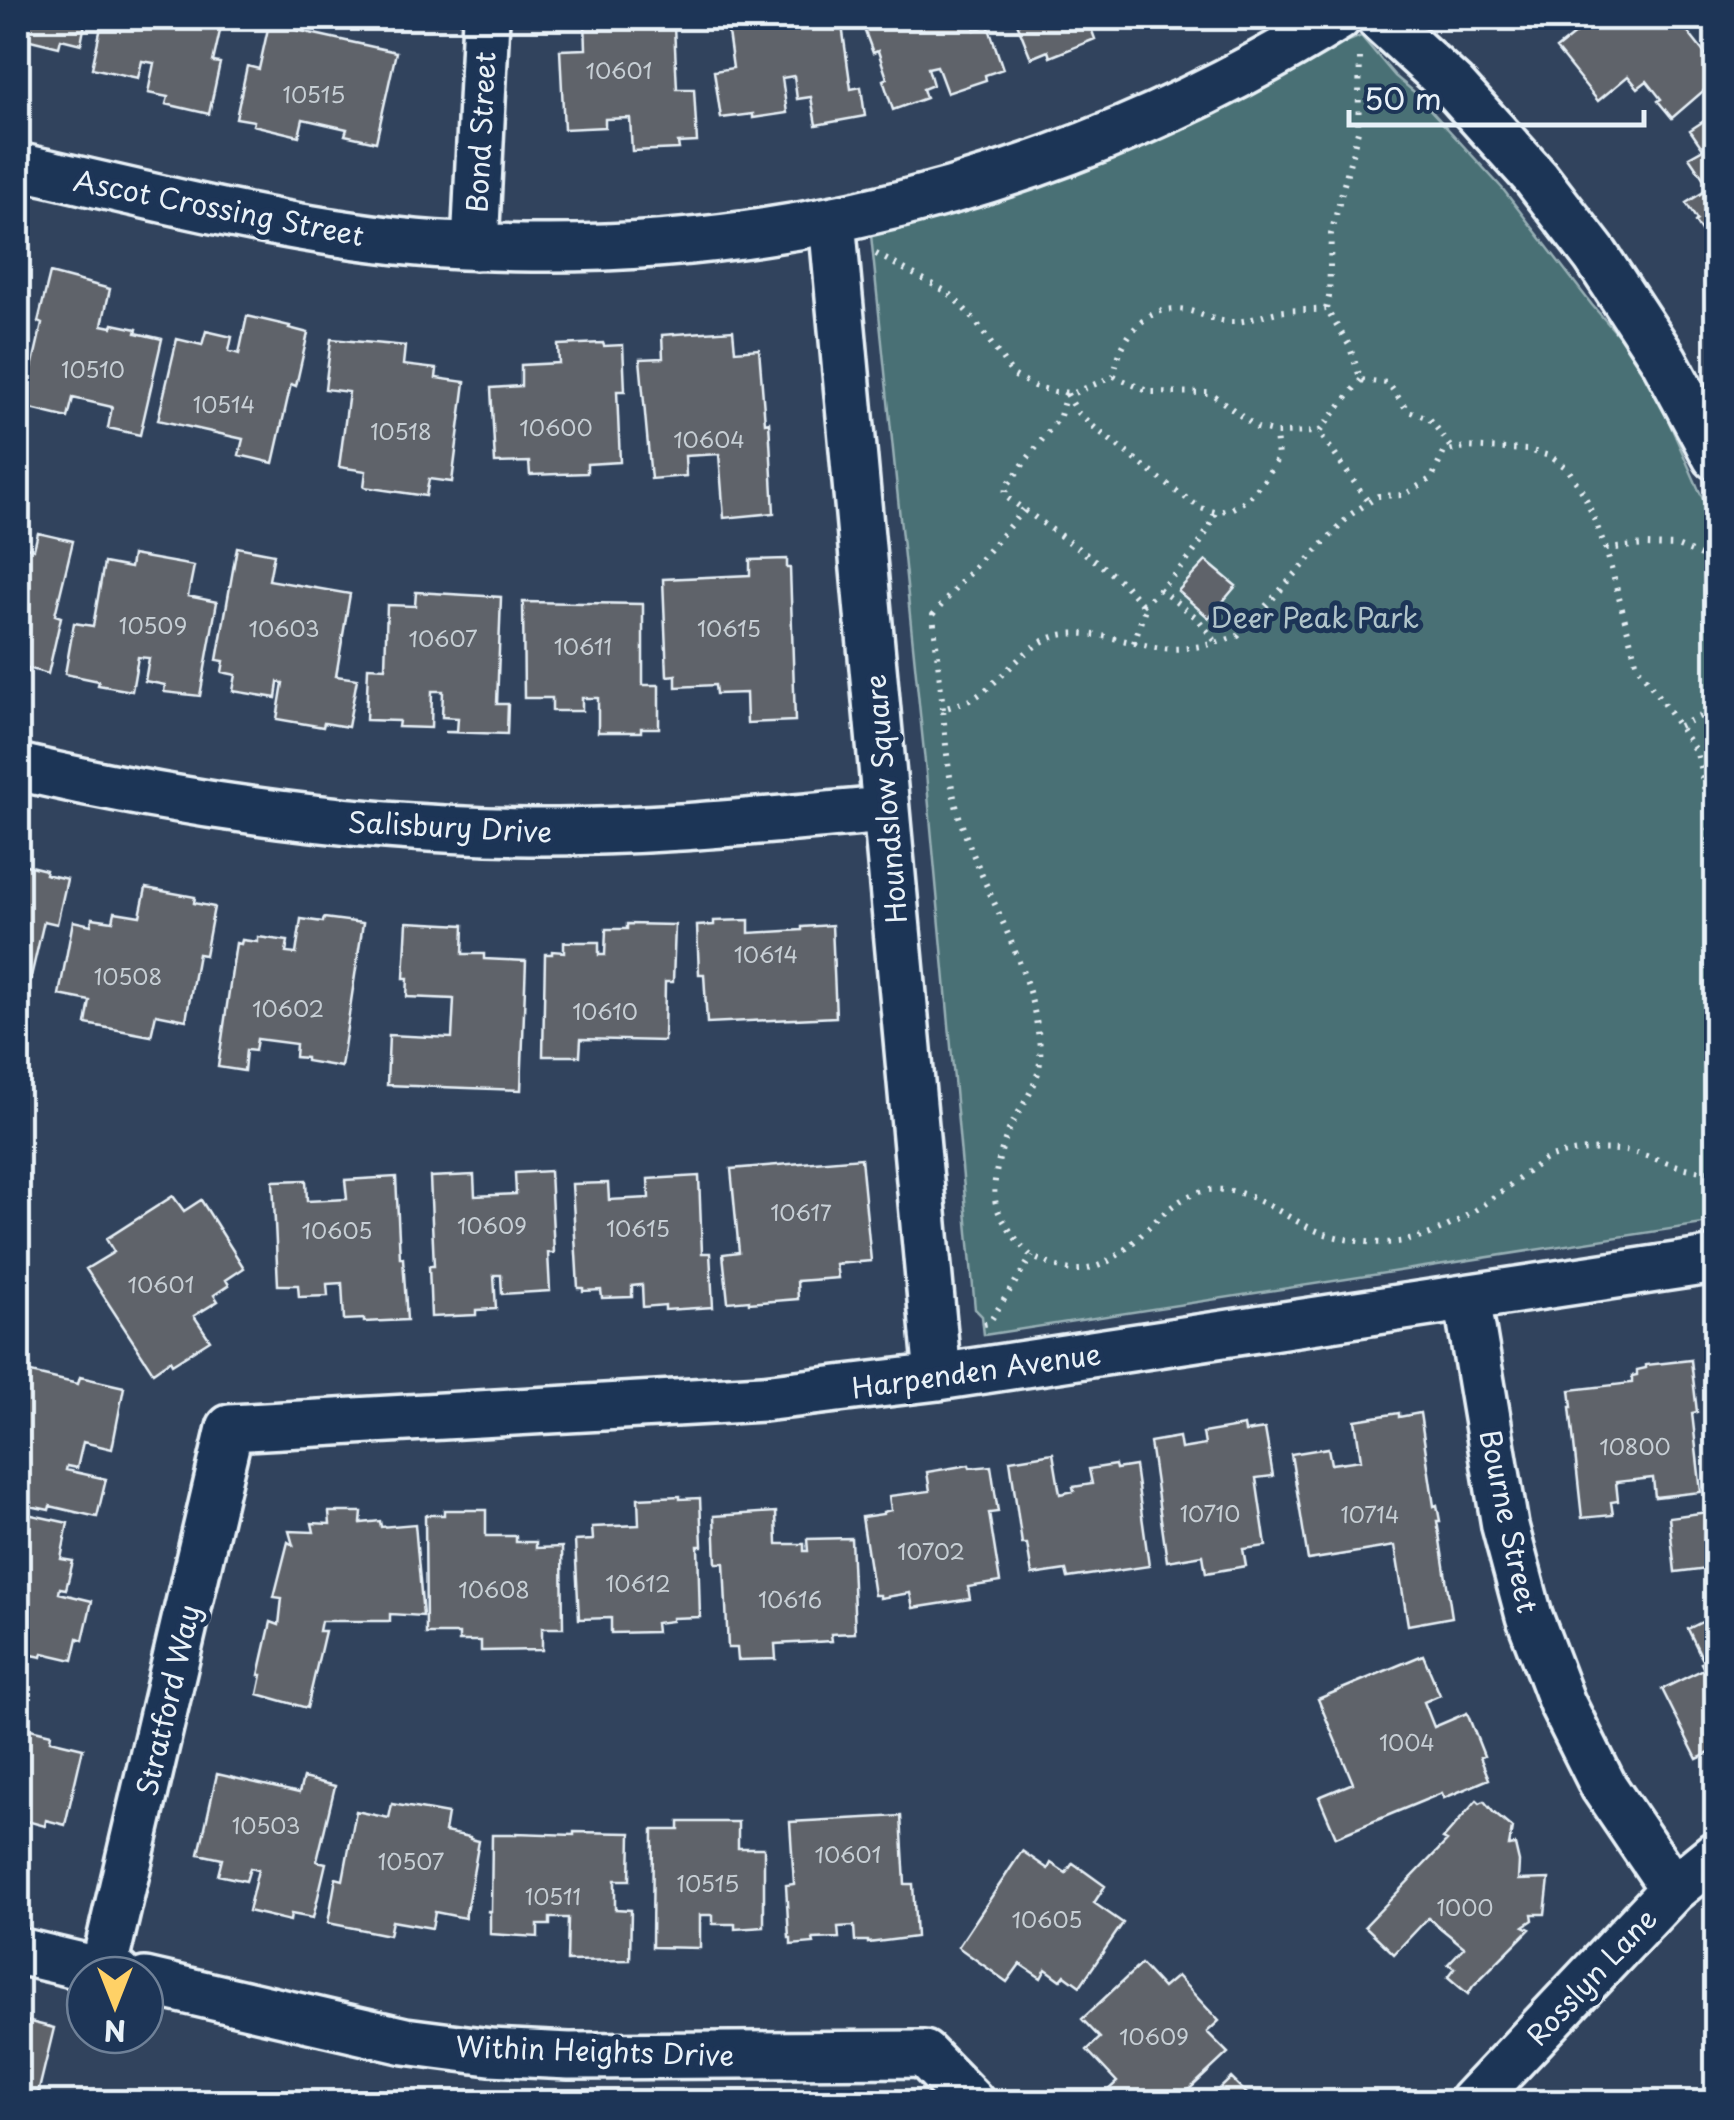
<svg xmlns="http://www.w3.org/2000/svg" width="1734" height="2120" font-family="'Playpen Sans',sans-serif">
	<rect width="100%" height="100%" fill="#31435d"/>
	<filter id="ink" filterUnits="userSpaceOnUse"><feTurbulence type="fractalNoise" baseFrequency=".01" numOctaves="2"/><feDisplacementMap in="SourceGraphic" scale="20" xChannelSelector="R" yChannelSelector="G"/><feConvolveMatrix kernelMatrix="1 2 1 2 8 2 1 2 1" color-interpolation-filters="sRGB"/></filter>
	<g filter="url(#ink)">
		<path fill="#497074" stroke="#98b0b6" stroke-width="2.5" d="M1361 36 1395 76 1413 91 1502 188 1592 305 1644 365 1716 529V1222L984 1335 982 1316 975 1309 925 762 871 235Z"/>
		<path fill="#5f636a" stroke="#e8f1f8" stroke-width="2.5" d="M18 18H86L81 44 61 39 59 47 18 37Z
			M103 18H223L213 62 220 63 209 114 166 104 168 97 148 93 154 63 142 61 138 78 92 68Z
			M643 18 644 27 674 26 677 89H694L697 142 678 143 679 149 632 151 630 118 605 119V127L564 129 560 50 586 49 585 21Z
			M726 18H841L851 89 861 87 865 116 816 125 811 97 797 99 794 76 782 78 787 113 753 118V114L721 118 714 71 733 68Z
			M860 18H970L975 30 988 25 1003 69 985 75 986 80 947 93 937 66 928 68 933 85 923 89 926 98 893 110 883 80 887 78 878 51 873 53Z
			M1015 18H1102L1089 23 1095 39 1050 57 1048 51 1031 58Z
			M1104 18H1147L1132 23 1131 19 1108 28Z
			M1595 18H1616L1621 24 1629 18H1684L1686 21 1690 18 1683 26 1716 68V80L1672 118 1658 101 1661 99 1647 81 1638 88 1628 76 1598 101 1556 49Z
			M269 24 396 52 376 142 345 135 347 129 303 119 299 136 253 125 254 121 236 118 247 66 259 69Z
			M1716 113V255L1695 222 1697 220 1686 203 1710 188 1689 157 1703 149 1690 130Z
			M18 267 28 269 18 312Z
			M50 273 110 289 102 325 112 327 113 324 137 329 136 333 162 339 140 435 108 428 112 407 73 398 68 418 23 407 42 324 38 322Z
			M247 316 290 326 289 328 308 333 296 386 291 384 273 463 239 455 243 439 158 420 177 339 202 345 206 331 232 337 229 351 239 354Z
			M733 330 735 351 759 349 765 423 769 422 774 513 724 518 719 454 685 456 686 476 651 479 640 359 663 358 662 335Z
			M331 339 405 346 403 365 437 369 436 378 465 382 452 482 429 479 426 496 364 487 366 471 339 467 349 392 325 389Z
			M603 343 604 346 623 345 625 391H617L620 462 587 464V473L530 475 529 462 495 463 491 388 521 386V365L559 363 558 345Z
			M38 533 73 541 55 615 61 617 48 674 28 668V672L18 669V545L34 549Z
			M237 547 274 554 269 580 350 594 336 676 357 679 348 727 324 723 323 727 277 719 283 683 278 682 276 698 233 691 236 675 222 672 224 661 217 660Z
			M132 555 194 566 188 596 217 602 200 696 164 692 165 685 145 681 149 658 138 657 132 691 98 685 99 681 65 674 74 623 93 626 104 563 130 568Z
			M787 559V568H790L795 721 747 723 746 693 716 694 715 685 676 687V675L667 676 663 579 750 575V560Z
			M1206 561 1236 586 1209 618 1178 591Z
			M416 592 501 597 497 704H508L507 734 445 732H457L458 718 442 717 443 691H432L431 728 398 727 399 721 366 720 368 667 385 668 387 605 415 606Z
			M523 602 643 604V685H659V728H641V732H598V698H582V711H552V698H524Z
			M18 863 46 870 45 874 67 879 57 924 44 921 24 1007 18 1005Z
			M146 888 195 897 194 903 214 907 205 955 198 954 186 1020 156 1014 151 1036 86 1024 90 1001 59 995 73 921 91 925 92 918 113 921 115 912 140 916Z
			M324 918 363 923 341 1067 306 1061V1058L295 1057 296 1044 257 1039 255 1051 246 1050 244 1071 218 1067 236 943 241 944 242 940 258 942V937L288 941 286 953 296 954 301 919 323 922Z
			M749 920V933L802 930V927L832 925 836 1017 707 1023 704 974H699L697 926 714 925V921Z
			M407 922 464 925 463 954H484V959L526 961 521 1090 387 1085 389 1035 452 1038 454 999 407 997 408 978H404Z
			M627 924 675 925 673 982H665L664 1041 581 1039 580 1056H543L545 954H552V951L564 952V942H599V955H605L606 929H627Z
			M861 1158 871 1261 836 1264 838 1278 797 1281 798 1299 749 1303V1300L728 1302 723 1254 739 1252 731 1169Z
			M550 1171 554 1253H548L550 1291 502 1294 501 1275H494L496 1309 476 1310V1315L431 1317 429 1266H434L430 1177 474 1175 475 1196 516 1194 515 1173Z
			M699 1176 702 1253H710L713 1307 665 1310V1305L643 1307 642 1285 632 1286V1297L602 1298 601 1290 583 1291V1288H578L572 1184 608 1183 609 1200 649 1198 648 1179Z
			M396 1177 400 1258H403L407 1320 364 1322V1319L344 1320 342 1283 327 1284 328 1296 299 1297 298 1285H278L273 1181 306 1180 307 1201 347 1199 345 1180Z
			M173 1196 184 1211 201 1200 244 1268 226 1280 229 1285 214 1295 218 1301 194 1316 210 1340 172 1364 170 1360 153 1372 86 1269 114 1252 106 1239Z
			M1691 1360 1697 1412 1692 1413 1701 1492 1655 1497 1653 1478 1616 1482 1618 1501 1611 1502 1613 1515 1582 1518 1570 1407H1572L1570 1390 1632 1383V1376L1637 1375V1370L1646 1368V1365Z
			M18 1370 78 1384 80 1377 124 1387 112 1449 83 1442 77 1468 67 1466 66 1470 106 1479 97 1517 50 1506 49 1510 30 1506 31 1502 18 1499Z
			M1399 1413V1417L1420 1413 1434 1506 1437 1505 1440 1521H1437L1452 1617 1408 1625 1395 1546 1308 1560 1291 1454 1328 1448 1331 1464 1361 1460 1355 1420Z
			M1244 1426 1245 1432 1265 1429 1273 1476 1256 1478 1266 1546 1243 1549 1246 1566 1206 1573 1203 1555 1167 1561 1150 1442 1179 1437 1181 1449 1205 1445 1203 1433Z
			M1053 1453 1060 1494 1074 1491 1073 1487 1092 1484 1089 1469 1115 1465 1116 1469 1135 1466 1149 1566 1068 1578 1066 1570 1032 1575 1027 1544H1022L1010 1460Z
			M969 1465 970 1468 991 1466 998 1512 989 1513 1000 1582 968 1587 970 1599 913 1608 910 1593 880 1598V1595H874L862 1517 883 1514V1512L891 1510 889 1496 930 1491 927 1472Z
			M680 1496V1499L700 1498 702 1546H698L700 1617 672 1618V1621L655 1623 656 1632 611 1633V1618L579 1619 575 1541 593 1540 592 1527 639 1525 638 1498Z
			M444 1510H486V1536H516V1542H536V1548L562 1547 563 1628H542V1650L481 1651V1641H459V1634H426L425 1515H444Z
			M1716 1511V1567L1675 1572 1669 1517Z
			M18 1512 68 1523 61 1559 73 1561 66 1589 60 1588 59 1593 92 1601 83 1640 78 1638 73 1660 43 1653 42 1657 27 1654 29 1644 18 1641Z
			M329 1512H362L361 1523 380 1521 381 1527 415 1524 423 1616 390 1614V1621H321L319 1631H325L307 1708 258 1694 262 1675H259L271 1622 279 1625 282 1598 274 1597 288 1542 293 1545 289 1531 314 1532 312 1523 330 1524Z
			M776 1512 777 1544H804V1551H808L807 1539 851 1538 855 1633 831 1634 832 1641 775 1644 776 1659 738 1660 737 1648H728L724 1563H716L714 1516Z
			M1716 1615V1750L1697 1759 1662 1689 1704 1669 1701 1663 1714 1657 1712 1653 1702 1658 1688 1629Z
			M1423 1655 1440 1695 1424 1702 1434 1727 1467 1713 1484 1756 1480 1757 1489 1779 1444 1798 1442 1793 1336 1837 1319 1797 1353 1783 1318 1699Z
			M18 1726 51 1734 50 1740 83 1748 65 1825 46 1820 45 1826 27 1821 24 1832 18 1831Z
			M217 1774 299 1793 303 1778 335 1786 317 1861 326 1863 313 1918 291 1914 290 1921 248 1911 258 1870 250 1868 246 1881 218 1875 222 1859 199 1854Z
			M1477 1800 1480 1803 1484 1801 1494 1813 1512 1828 1509 1846 1515 1845 1519 1862 1518 1880 1549 1879 1545 1914H1532L1533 1920 1524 1926 1530 1929 1473 1986 1468 1994 1448 1977 1455 1968 1448 1964 1464 1947 1428 1918 1394 1954 1365 1926 1447 1841 1443 1839Z
			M392 1804 448 1814 445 1832 470 1837V1839L479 1841 465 1918 435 1912 432 1928 392 1921 389 1935 328 1923 336 1878 343 1880 356 1811 389 1818Z
			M901 1816 905 1884H913L916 1937 868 1943V1941H855L854 1926 838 1927 839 1938 813 1939 814 1943 791 1945V1938H789L786 1885 794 1884 790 1822Z
			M679 1822H738V1848H764V1927L735 1929V1924H713V1915H700V1948L652 1947 653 1830H679Z
			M574 1832 631 1833 630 1880H615V1909L631 1910 630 1960 567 1961 568 1918H550V1925H538V1937L490 1934V1912L487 1911H491L492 1835H516V1833L574 1835Z
			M1022 1851 1048 1869 1051 1863 1066 1873 1073 1863 1105 1886 1094 1903 1123 1923 1080 1986 1065 1975 1061 1980 1046 1969 1041 1978 1020 1964 1007 1982 958 1947Z
			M1141 1964 1163 1988 1177 1976 1219 2021 1207 2032 1228 2053 1178 2100 1181 2102H1116L1106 2092 1117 2082 1087 2050 1100 2038 1082 2019Z
			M18 2019 54 2028 36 2102H18Z
			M1231 2078 1255 2102H1206Z
			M210 2091 252 2101V2102H208Z"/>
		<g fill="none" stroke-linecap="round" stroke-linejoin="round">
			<g stroke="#e8f1f8" stroke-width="52">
				<path id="minor" d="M1379 18 1453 86 1536 178 1596 256 1664 360 1716 457
					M18 166C138 193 258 224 381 239 431 246 482 247 533 248 817 251 1097 168 1338 18
					M832 220 938 1377
					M475 247 486 18
					M18 767C185 806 357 829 529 832 648 833 767 820 886 810
					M1467 1298 1505 1526 1529 1616 1562 1703 1604 1787 1673 1889
					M18 1951 119 1975
					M103 1971 230 1428 763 1398 938 1377 1716 1260
					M145 1981 405 2041 490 2052 569 2056 924 2054 971 2102
					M1472 2102 1673 1889 1716 1854"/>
			</g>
			<path stroke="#e8f1f8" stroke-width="6" stroke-dasharray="2.5 8" stroke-linecap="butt" d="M1360 58 1358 131 1331 234 1329 297 1326 309 1349 345 1361 380 1388 383 1408 411 1429 418 1453 449
				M876 254 949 293 974 319 1013 375 1034 386 1055 392 1074 393 1114 376C1119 339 1145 303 1186 310 1201 313 1216 322 1232 322 1248 322 1263 315 1278 312 1294 309 1310 311 1326 309
				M1114 376 1149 392 1211 393 1257 428 1276 433 1319 432
				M1361 380 1319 432 1369 503
				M1066 393 1060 416 1006 487 1005 496 1097 562 1125 585 1145 608 1134 643
				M1067 394 1078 413 1095 428 1172 488 1200 508 1215 512 1231 509 1248 499 1263 482 1278 458 1276 433
				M1606 549 1644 545 1677 546 1706 558 1716 587
				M1159 589 1197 618 1216 642
				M1142 605C1172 578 1202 551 1215 512
				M943 709 933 615 1024 509
				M1679 726 1716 709
				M1716 882 1709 848 1710 815 1697 753 1637 665 1606 549 1585 496 1568 469 1550 456 1528 450 1465 447 1444 452 1432 478 1404 495 1378 496 1350 515 1238 636C1215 644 1186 651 1161 648 1130 644 1084 626 1053 637 1022 647 1001 683 972 699 963 703 952 706 943 709 946 749 949 789 963 828 989 901 1033 969 1040 1048 1043 1078 1026 1099 1012 1124 1002 1142 990 1184 996 1204 999 1218 1019 1244 1029 1254 1035 1259 1043 1261 1049 1264 1120 1294 1148 1203 1203 1191 1247 1182 1284 1219 1322 1233 1344 1240 1374 1245 1397 1242 1444 1237 1479 1207 1516 1181 1527 1173 1541 1159 1554 1156 1578 1149 1612 1147 1636 1153 1662 1160 1690 1173 1716 1171
				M1716 1015 1713 1039 1716 1045
				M984 1324 989 1323 1032 1256"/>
			<use href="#minor" stroke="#1d3557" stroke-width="45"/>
		</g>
	</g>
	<g text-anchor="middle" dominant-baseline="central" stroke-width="10" stroke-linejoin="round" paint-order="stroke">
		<g font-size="22" fill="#c6ced4">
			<text x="619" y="69">10601</text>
			<text x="314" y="93">10515</text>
			<text x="93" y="368">10510</text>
			<text x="224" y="403">10514</text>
			<text x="556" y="426">10600</text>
			<text x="401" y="430">10518</text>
			<text x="709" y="438">10604</text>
			<text x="153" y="624">10509</text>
			<text x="284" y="627">10603</text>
			<text x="729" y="627">10615</text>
			<text x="443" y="637">10607</text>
			<text x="583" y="645">10611</text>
			<text x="766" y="953">10614</text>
			<text x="128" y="975">10508</text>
			<text x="288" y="1007">10602</text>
			<text x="605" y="1010">10610</text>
			<text x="801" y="1211">10617</text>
			<text x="492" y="1224">10609</text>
			<text x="638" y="1227">10615</text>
			<text x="337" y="1229">10605</text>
			<text x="161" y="1283">10601</text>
			<text x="1635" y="1445">10800</text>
			<text x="1210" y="1512">10710</text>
			<text x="1370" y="1513">10714</text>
			<text x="931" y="1550">10702</text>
			<text x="638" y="1582">10612</text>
			<text x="494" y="1588">10608</text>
			<text x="790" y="1598">10616</text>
			<text x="1407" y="1741">1004</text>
			<text x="266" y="1824">10503</text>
			<text x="848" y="1853">10601</text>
			<text x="411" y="1860">10507</text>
			<text x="708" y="1882">10515</text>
			<text x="553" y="1895">10511</text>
			<text x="1465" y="1906">1000</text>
			<text x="1047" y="1918">10605</text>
			<text x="1154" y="2035">10609</text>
		</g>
		<g font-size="28" fill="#e8f1f8" stroke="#1d3557">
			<text transform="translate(480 132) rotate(-87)">Bond Street</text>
			<text transform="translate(219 207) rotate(11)">Ascot Crossing Street</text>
			<text transform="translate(885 799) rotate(-95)">Houndslow Square</text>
			<text transform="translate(450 826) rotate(3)">Salisbury Drive</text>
			<text transform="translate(976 1370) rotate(-8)">Harpenden Avenue</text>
			<text transform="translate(1510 1521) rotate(78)">Bourne Street</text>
			<text transform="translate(167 1700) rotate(-77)">Stratford Way</text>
			<text transform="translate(1591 1976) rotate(-47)">Rosslyn Lane</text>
			<text transform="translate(595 2050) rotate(2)">Within Heights Drive</text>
		</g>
		<g font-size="28" fill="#b0c4ca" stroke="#1d3557">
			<text x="1315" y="616">Deer Peak Park</text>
		</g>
	</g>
	<rect width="1734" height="2120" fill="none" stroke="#1d3557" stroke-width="60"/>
	<rect x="30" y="30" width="1674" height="2060" fill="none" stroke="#e8f1f8" stroke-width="4" filter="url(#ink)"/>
	<g transform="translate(115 2005) rotate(180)"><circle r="48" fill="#1d3557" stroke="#6e8097" stroke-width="2.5"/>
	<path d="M0-8L18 38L0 25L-18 38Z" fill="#ffd166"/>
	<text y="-15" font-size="28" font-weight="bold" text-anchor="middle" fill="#e8f1f8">N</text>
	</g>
	<path d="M1349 110v15h295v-15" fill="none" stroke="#e8f1f8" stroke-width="5"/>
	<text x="1364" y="110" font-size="30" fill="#e8f1f8" stroke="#1d3557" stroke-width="8" paint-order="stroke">50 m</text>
</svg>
